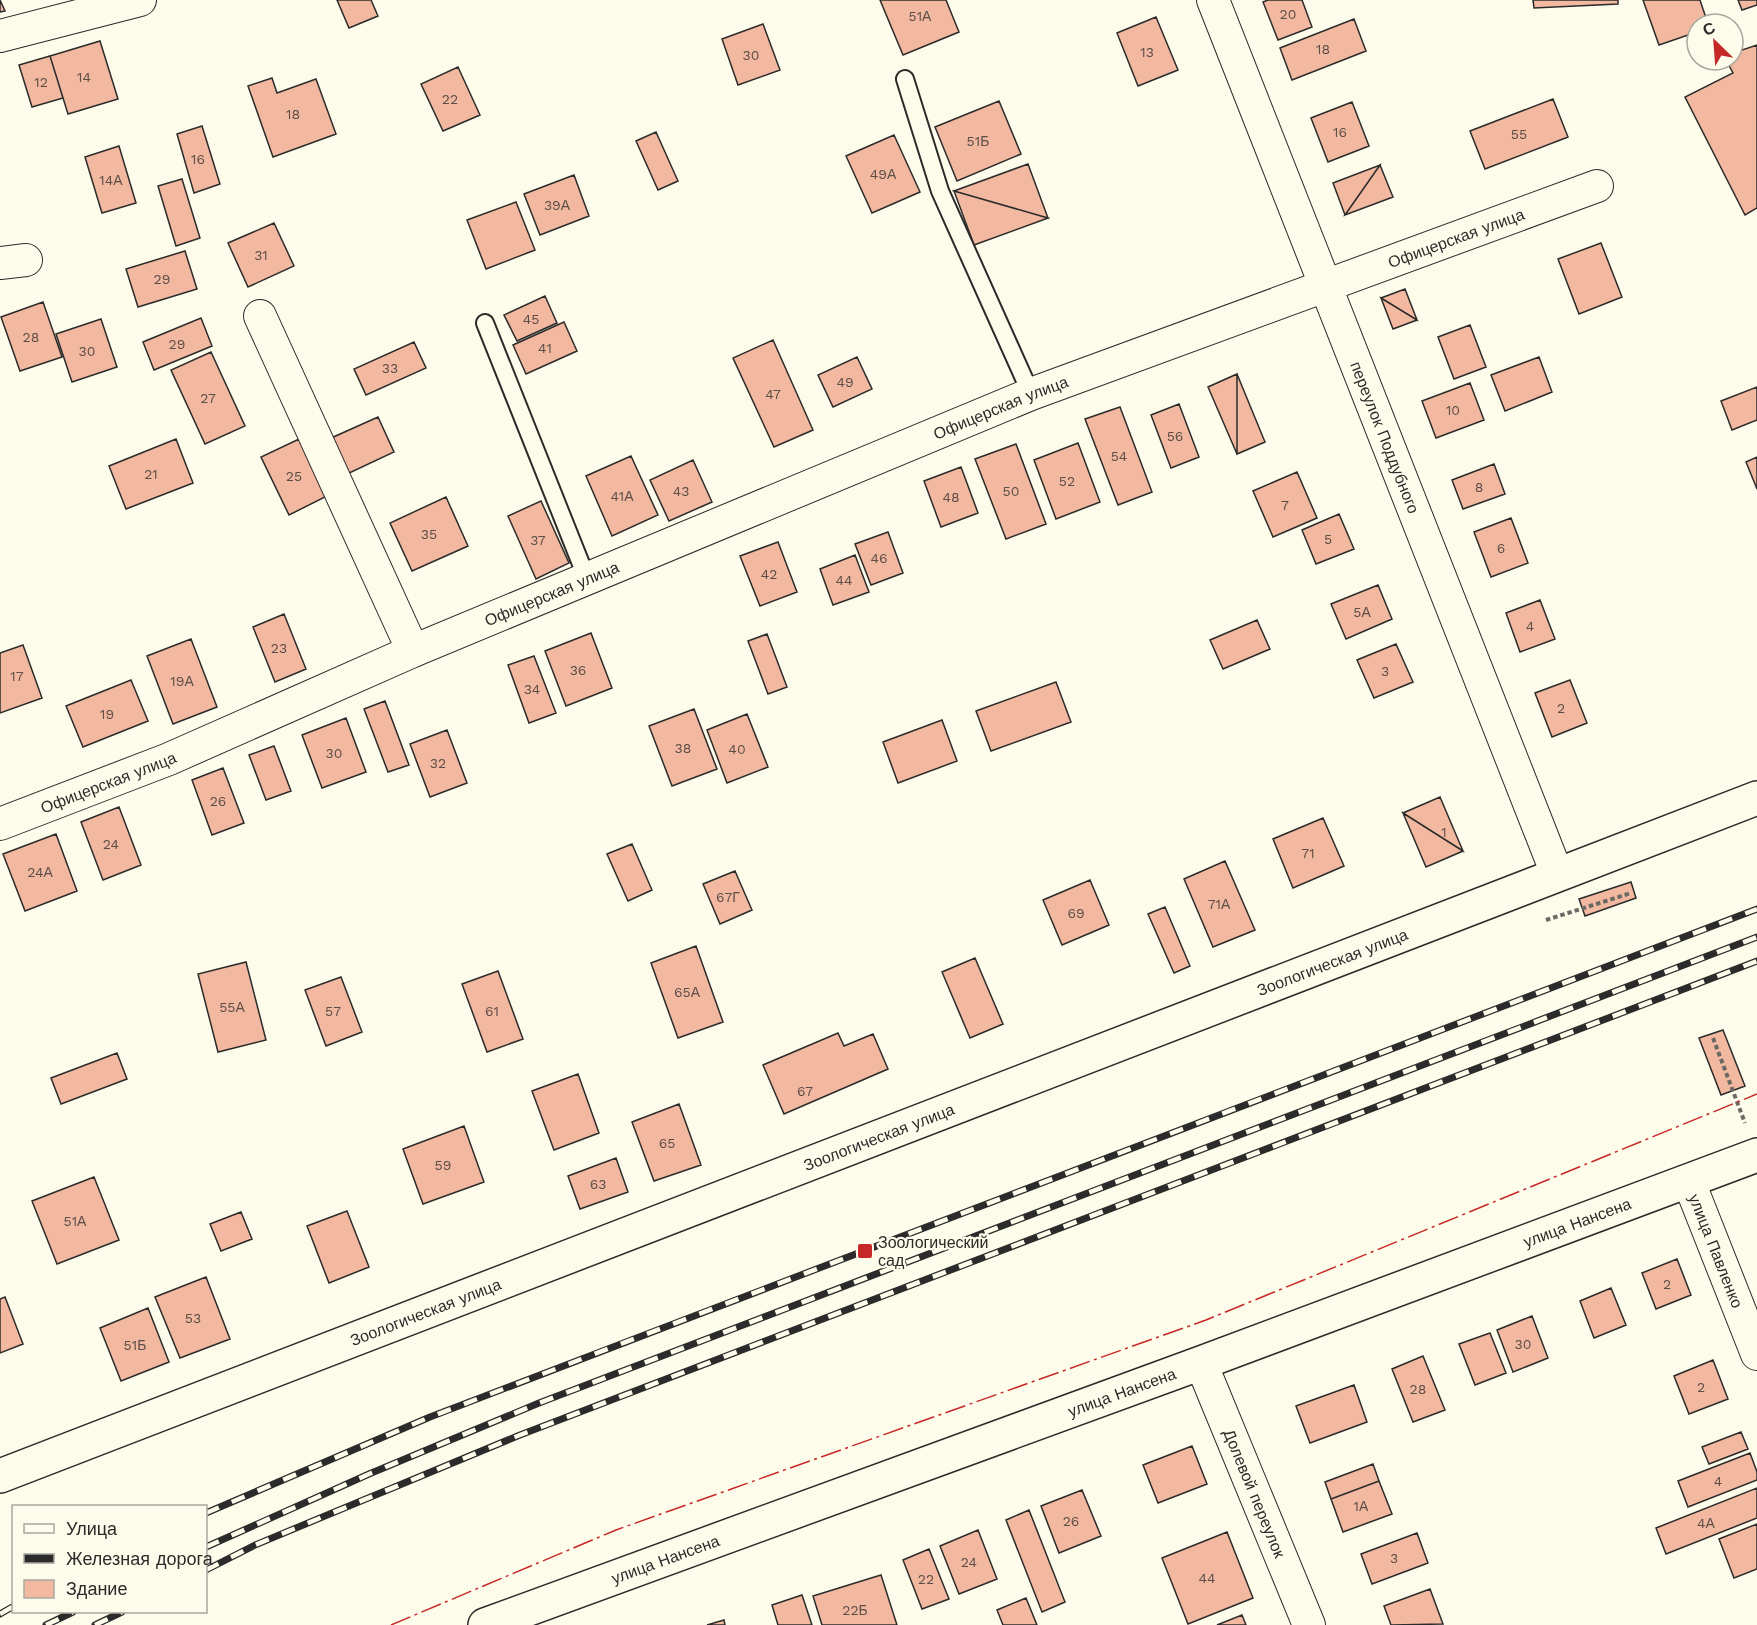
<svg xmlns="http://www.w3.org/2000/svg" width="1757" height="1625" font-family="'Work Sans',sans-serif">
	<rect width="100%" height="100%" fill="#fdfbea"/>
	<path fill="#f2b8a0" stroke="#2b2b2b" stroke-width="1.5" d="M0 0 5 11 0 12Z
		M337 0H371L378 16 349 28Z
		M880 0H946L959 32 903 55Z
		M1268 0H1302L1312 27 1278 40 1263 2Z
		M1533 0H1618V4L1534 8Z
		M1643 0H1700L1708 24H1697V32L1659 45Z
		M1738 0H1757V5L1742 10Z
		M1156 17 1178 70 1138 86 1117 33Z
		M1354 19 1366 51 1292 80 1280 48Z
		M763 24 780 70 738 85 722 39Z
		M100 41 118 99 68 114 50 56Z
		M1757 45V208L1745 215 1685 97 1733 73 1726 60H1733V53Z
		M50 56 63 98 32 107 19 65Z
		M458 67 480 115 443 131 421 84Z
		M272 78 277 93 316 79 336 134 273 157 248 86Z
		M1553 99 1568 137 1485 169 1470 131Z
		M999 101 1021 154 957 181 935 127Z
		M1352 102 1369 146 1328 162 1311 118Z
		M202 126 220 184 194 193 177 134Z
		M656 132 678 181 658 190 636 141Z
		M894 135 920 192 872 213 846 156Z
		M119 146 136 203 102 213 85 157Z
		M1028 164 1048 218 954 191Z
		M1380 165 1345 215 1333 183Z
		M1380 165 1393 197 1345 215Z
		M574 175 589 216 540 235 524 194Z
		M182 179 200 238 176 246 158 186Z
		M954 191 1048 218 974 245Z
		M516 202 535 250 486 269 467 220Z
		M274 223 294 266 248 287 228 243Z
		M1601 243 1622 297 1579 314 1558 259Z
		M185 251 197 289 138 307 126 269Z
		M1405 289 1417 320 1381 298Z
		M545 296 557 323 517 341 504 315Z
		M1381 298 1417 320 1393 329Z
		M43 302 62 357 20 371 1 317Z
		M201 318 212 346 154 370 143 342Z
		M101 319 117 367 72 382 56 334Z
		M564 322 577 351 526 374 513 345Z
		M1470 325 1486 367 1454 379 1438 337Z
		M773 340 813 430 774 447 733 358Z
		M414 342 426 368 366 395 354 369Z
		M211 352 245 426 205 444 171 370Z
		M857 357 872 389 833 407 818 375Z
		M1539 357 1552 392 1505 411 1491 375Z
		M1237 374V454L1208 387Z
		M1237 374 1265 442 1237 454Z
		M1470 383 1484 420 1436 438 1422 401Z
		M1757 387V420L1732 430 1721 401Z
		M1179 404 1199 457 1171 468 1151 415Z
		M1120 407 1152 492 1118 505 1085 419Z
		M378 417 394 452 345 475 329 439Z
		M176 439 193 483 126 509 109 466Z
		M299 439 327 496 289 515 261 457Z
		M1078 443 1100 502 1056 519 1034 460Z
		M1016 444 1046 524 1006 539 975 459Z
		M631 456 658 515 612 536 586 476Z
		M1757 457V489L1746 462Z
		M693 460 712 502 669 521 650 480Z
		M1494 464 1505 494 1463 509 1452 480Z
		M961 467 978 513 941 527 924 481Z
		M1297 472 1317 518 1273 537 1253 491Z
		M446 497 468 546 412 571 390 523Z
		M541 501 569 563 536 579 508 516Z
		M1339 514 1354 549 1316 564 1302 530Z
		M1511 518 1528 563 1491 577 1474 532Z
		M888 532 903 573 871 585 855 544Z
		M778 542 797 592 760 606 740 556Z
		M855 555 869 592 833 605 820 569Z
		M1378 585 1392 619 1346 639 1331 604Z
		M1540 600 1555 639 1520 652 1506 613Z
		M284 614 306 669 275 682 253 627Z
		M1257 620 1270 649 1223 669 1210 640Z
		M591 633 612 688 566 706 545 651Z
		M767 634 787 687 768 694 748 641Z
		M191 639 217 707 173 724 147 656Z
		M1396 644 1413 682 1374 698 1357 660Z
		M23 645 42 698 0 713V653Z
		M534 656 556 713 529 723 508 665Z
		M131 680 148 721 83 747 66 706Z
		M1570 680 1587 723 1552 737 1535 693Z
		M1056 682 1071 722 991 751 976 711Z
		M385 701 409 765 388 772 364 709Z
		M694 709 717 769 672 786 649 726Z
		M747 714 768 767 727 783 707 730Z
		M346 718 366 772 322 788 302 735Z
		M942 720 957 761 898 783 883 742Z
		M447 730 467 783 430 797 410 744Z
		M274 746 291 791 266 800 249 755Z
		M223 768 244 823 212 835 192 780Z
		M1440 797 1463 851 1403 813Z
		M119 807 141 865 103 880 81 822Z
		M1403 813 1463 851 1426 867Z
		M1323 818 1344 866 1293 888 1273 839Z
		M56 834 77 891 25 911 3 854Z
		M632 844 652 890 628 901 607 854Z
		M1225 861 1255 930 1213 947 1184 879Z
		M735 871 752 910 720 924 703 884Z
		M1090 880 1109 925 1062 945 1043 900Z
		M1631 882 1636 898 1585 916 1579 899Z
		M1165 907 1190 966 1174 973 1148 914Z
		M696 946 723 1022 678 1038 651 963Z
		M975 958 1003 1024 970 1038 942 972Z
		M246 962 266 1040 218 1052 198 974Z
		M498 971 523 1039 487 1052 462 984Z
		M341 977 362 1032 326 1046 305 990Z
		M1723 1030 1745 1086 1721 1095 1699 1038Z
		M838 1033 844 1046 873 1034 888 1069 784 1114 763 1065Z
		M117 1053 127 1079 61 1104 51 1078Z
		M578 1074 599 1133 554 1150 532 1091Z
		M679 1104 701 1165 654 1181 632 1122Z
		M464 1126 484 1182 423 1204 403 1149Z
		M616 1158 628 1192 580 1209 568 1176Z
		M94 1177 119 1240 57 1264 32 1201Z
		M347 1211 369 1267 329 1283 307 1226Z
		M241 1212 252 1239 221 1251 210 1224Z
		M1677 1259 1691 1295 1656 1309 1642 1273Z
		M206 1277 230 1339 180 1358 155 1297Z
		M1611 1288 1626 1325 1594 1338 1580 1301Z
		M5 1297 23 1344 0 1353V1299Z
		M148 1308 169 1362 121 1381 100 1328Z
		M1532 1316 1548 1358 1513 1372 1497 1330Z
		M1490 1333 1506 1373 1475 1385 1459 1344Z
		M1423 1356 1445 1410 1413 1422 1392 1369Z
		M1713 1360 1728 1399 1689 1414 1674 1376Z
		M1354 1385 1367 1422 1310 1443 1296 1406Z
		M1741 1432 1748 1449 1709 1464 1702 1447Z
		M1192 1446 1207 1484 1158 1503 1143 1465Z
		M1750 1453 1757 1472V1480L1688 1507 1678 1481Z
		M1373 1464 1379 1481 1331 1499 1325 1482Z
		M1379 1481 1392 1514 1343 1532 1331 1499Z
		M1757 1488V1518L1666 1554 1656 1528Z
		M1082 1490 1101 1536 1059 1553 1041 1506Z
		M1029 1510 1065 1602 1042 1612 1006 1520Z
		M1757 1524V1569L1734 1578 1719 1539Z
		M978 1530 997 1579 959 1594 940 1546Z
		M1227 1532 1253 1598 1188 1624 1162 1558Z
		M1417 1533 1428 1563 1372 1584 1361 1554Z
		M929 1549 949 1599 922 1609 903 1560Z
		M881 1575 897 1625H822L813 1596Z
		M1430 1589 1443 1624 1391 1625 1384 1606Z
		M802 1595 812 1625H778L772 1605Z
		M1026 1598 1037 1625H1003L997 1610Z
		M1242 1615 1246 1625H1217Z
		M724 1620 725 1625H707Z"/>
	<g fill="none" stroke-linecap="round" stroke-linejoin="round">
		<g stroke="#2b2b2b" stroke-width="20">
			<path id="service" d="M905 79 940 191 1031 394
				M485 323 587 579"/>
		</g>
		<g stroke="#2b2b2b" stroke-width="34">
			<g id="minor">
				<path id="s1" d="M1213 0 1557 874"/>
				<path d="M0 36 140 0"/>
				<path d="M0 263 26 260"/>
				<path d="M260 316 413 651"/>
				<path id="s2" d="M0 824 169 759 413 651 1031 394 1597 186"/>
				<path id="s3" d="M1689 1182 1757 1354"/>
				<path id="s4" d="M1201 1363 1309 1625"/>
			</g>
		</g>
		<g stroke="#2b2b2b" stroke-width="36">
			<g id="secondary">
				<path id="s5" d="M485 1625 1201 1363 1757 1155"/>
			</g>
		</g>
		<g stroke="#2b2b2b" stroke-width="36">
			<g id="primary">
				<path id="s6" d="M0 1476 1757 798"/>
			</g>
		</g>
		<path stroke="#6a6964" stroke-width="4" stroke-dasharray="4.5 3" stroke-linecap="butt" d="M1546 920 1631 893
			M1713 1038 1745 1123"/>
		<use href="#service" stroke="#fdfbea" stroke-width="16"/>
		<use href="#minor" stroke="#fdfbea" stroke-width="32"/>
		<use href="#secondary" stroke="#fdfbea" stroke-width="33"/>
		<use href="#primary" stroke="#fdfbea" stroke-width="33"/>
		<g stroke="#2b2b2b" stroke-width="7">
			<path id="rail" d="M206 1513 430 1417 1757 909
				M206 1547 369 1474 539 1403 1757 937
				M206 1570 255 1545 520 1435 1757 961
				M0 1614 14 1606
				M46 1625 73 1612
				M95 1625 122 1612"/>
		</g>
		<use href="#rail" stroke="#fdfbea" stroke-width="4.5" stroke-dasharray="14" stroke-linecap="butt"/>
		<path stroke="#c62828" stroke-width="1.5" stroke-dasharray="21 4.5 3 4.5" stroke-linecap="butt" d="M391 1625 616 1530 1206 1320 1757 1094"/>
	</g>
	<rect fill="#c62828" stroke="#fdfbea" stroke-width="2" x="857" y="1243" width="16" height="16" rx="3"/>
	<g text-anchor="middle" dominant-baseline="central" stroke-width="4.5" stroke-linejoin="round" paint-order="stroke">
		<g font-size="14" fill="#5d4e48">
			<text x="1288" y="14">20</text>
			<text x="920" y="16">51А</text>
			<text x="1323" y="49">18</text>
			<text x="1147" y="52">13</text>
			<text x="751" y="55">30</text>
			<text x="84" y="77">14</text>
			<text x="41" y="82">12</text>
			<text x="450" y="99">22</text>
			<text x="293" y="114">18</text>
			<text x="1340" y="132">16</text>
			<text x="1519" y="134">55</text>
			<text x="978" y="141">51Б</text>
			<text x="198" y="159">16</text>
			<text x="883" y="174">49А</text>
			<text x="111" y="180">14А</text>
			<text x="557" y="205">39А</text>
			<text x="261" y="255">31</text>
			<text x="162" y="279">29</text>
			<text x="531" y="319">45</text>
			<text x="31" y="337">28</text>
			<text x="177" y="344">29</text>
			<text x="545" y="348">41</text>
			<text x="87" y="351">30</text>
			<text x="390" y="368">33</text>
			<text x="845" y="382">49</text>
			<text x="773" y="394">47</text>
			<text x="208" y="398">27</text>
			<text x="1453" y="410">10</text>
			<text x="1175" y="436">56</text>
			<text x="1119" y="456">54</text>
			<text x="151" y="474">21</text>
			<text x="294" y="476">25</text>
			<text x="1067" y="481">52</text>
			<text x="1479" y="487">8</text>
			<text x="681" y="491">43</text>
			<text x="1011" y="491">50</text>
			<text x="622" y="496">41А</text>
			<text x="951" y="497">48</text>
			<text x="1285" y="505">7</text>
			<text x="429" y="534">35</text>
			<text x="1328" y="539">5</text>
			<text x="538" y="540">37</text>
			<text x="1501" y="548">6</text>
			<text x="879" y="558">46</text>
			<text x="769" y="574">42</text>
			<text x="844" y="580">44</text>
			<text x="1362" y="612">5А</text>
			<text x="1530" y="626">4</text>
			<text x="279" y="648">23</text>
			<text x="578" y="670">36</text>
			<text x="1385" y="671">3</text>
			<text x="17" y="676">17</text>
			<text x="182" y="681">19А</text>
			<text x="532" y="689">34</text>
			<text x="1561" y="708">2</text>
			<text x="107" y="714">19</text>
			<text x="683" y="748">38</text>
			<text x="737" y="749">40</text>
			<text x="334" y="753">30</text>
			<text x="438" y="763">32</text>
			<text x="218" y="801">26</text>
			<text x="1444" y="832">1</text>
			<text x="111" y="844">24</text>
			<text x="1308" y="853">71</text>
			<text x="40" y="872">24А</text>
			<text x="728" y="897">67Г</text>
			<text x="1219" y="904">71А</text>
			<text x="1076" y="913">69</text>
			<text x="687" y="992">65А</text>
			<text x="232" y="1007">55А</text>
			<text x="333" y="1011">57</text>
			<text x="492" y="1011">61</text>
			<text x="805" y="1091">67</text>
			<text x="667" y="1143">65</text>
			<text x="443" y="1165">59</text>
			<text x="598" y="1184">63</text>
			<text x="75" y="1221">51А</text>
			<text x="1667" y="1284">2</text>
			<text x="193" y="1318">53</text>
			<text x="1523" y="1344">30</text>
			<text x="135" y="1345">51Б</text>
			<text x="1701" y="1387">2</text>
			<text x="1418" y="1389">28</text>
			<text x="1718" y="1481">4</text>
			<text x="1361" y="1506">1А</text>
			<text x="1071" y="1521">26</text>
			<text x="1706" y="1523">4А</text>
			<text x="1394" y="1558">3</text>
			<text x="969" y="1562">24</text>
			<text x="1207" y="1578">44</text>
			<text x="926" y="1579">22</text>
			<text x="855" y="1610">22Б</text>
		</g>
		<g font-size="16" fill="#2b2b2b" stroke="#fdfbea">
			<text stroke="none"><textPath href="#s2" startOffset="1570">Офицерская улица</textPath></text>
			<text stroke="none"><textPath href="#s2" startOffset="1084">Офицерская улица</textPath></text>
			<text stroke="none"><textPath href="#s1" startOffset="470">переулок Поддубного</textPath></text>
			<text stroke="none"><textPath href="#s2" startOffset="598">Офицерская улица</textPath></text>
			<text stroke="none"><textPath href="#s2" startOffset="116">Офицерская улица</textPath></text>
			<text stroke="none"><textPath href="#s6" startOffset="1428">Зоологическая улица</textPath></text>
			<text stroke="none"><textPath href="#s6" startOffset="942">Зоологическая улица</textPath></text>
			<text stroke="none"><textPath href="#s5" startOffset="1164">улица Нансена</textPath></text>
			<text stroke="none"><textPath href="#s3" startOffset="74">улица Павленко</textPath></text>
			<text stroke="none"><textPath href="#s6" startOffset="456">Зоологическая улица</textPath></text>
			<text stroke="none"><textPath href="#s5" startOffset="678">улица Нансена</textPath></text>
			<text stroke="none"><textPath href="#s4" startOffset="141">Долевой переулок</textPath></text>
			<text stroke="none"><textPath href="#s5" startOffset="192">улица Нансена</textPath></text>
		</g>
		<g font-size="16" fill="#2b2b2b" stroke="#fdfbea" text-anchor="start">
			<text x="878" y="1242">Зоологический<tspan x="878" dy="18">сад</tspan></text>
		</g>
	</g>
	<rect x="12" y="1505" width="195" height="108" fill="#fdfbea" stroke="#a9a89e" stroke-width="1.5"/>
	<rect x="24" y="1524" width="30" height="9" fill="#fdfbea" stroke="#a9a89e" stroke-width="1.5"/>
	<text x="66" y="1535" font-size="18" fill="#2b2b2b">Улица</text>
	<rect x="24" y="1554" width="30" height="9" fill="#2b2b2b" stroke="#a9a89e" stroke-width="1.5"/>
	<text x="66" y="1565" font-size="18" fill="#2b2b2b">Железная дорога</text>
	<rect x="24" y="1580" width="30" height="18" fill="#f2b8a0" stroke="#a9a89e" stroke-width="1.5"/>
	<text x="66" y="1595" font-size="18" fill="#2b2b2b">Здание</text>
	<g transform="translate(1715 42) rotate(335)"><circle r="28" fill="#fdfbea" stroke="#a9a89e" stroke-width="1.5"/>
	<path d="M0-4.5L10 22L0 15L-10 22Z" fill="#c62828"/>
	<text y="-9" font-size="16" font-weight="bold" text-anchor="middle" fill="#2b2b2b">С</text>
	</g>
</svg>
